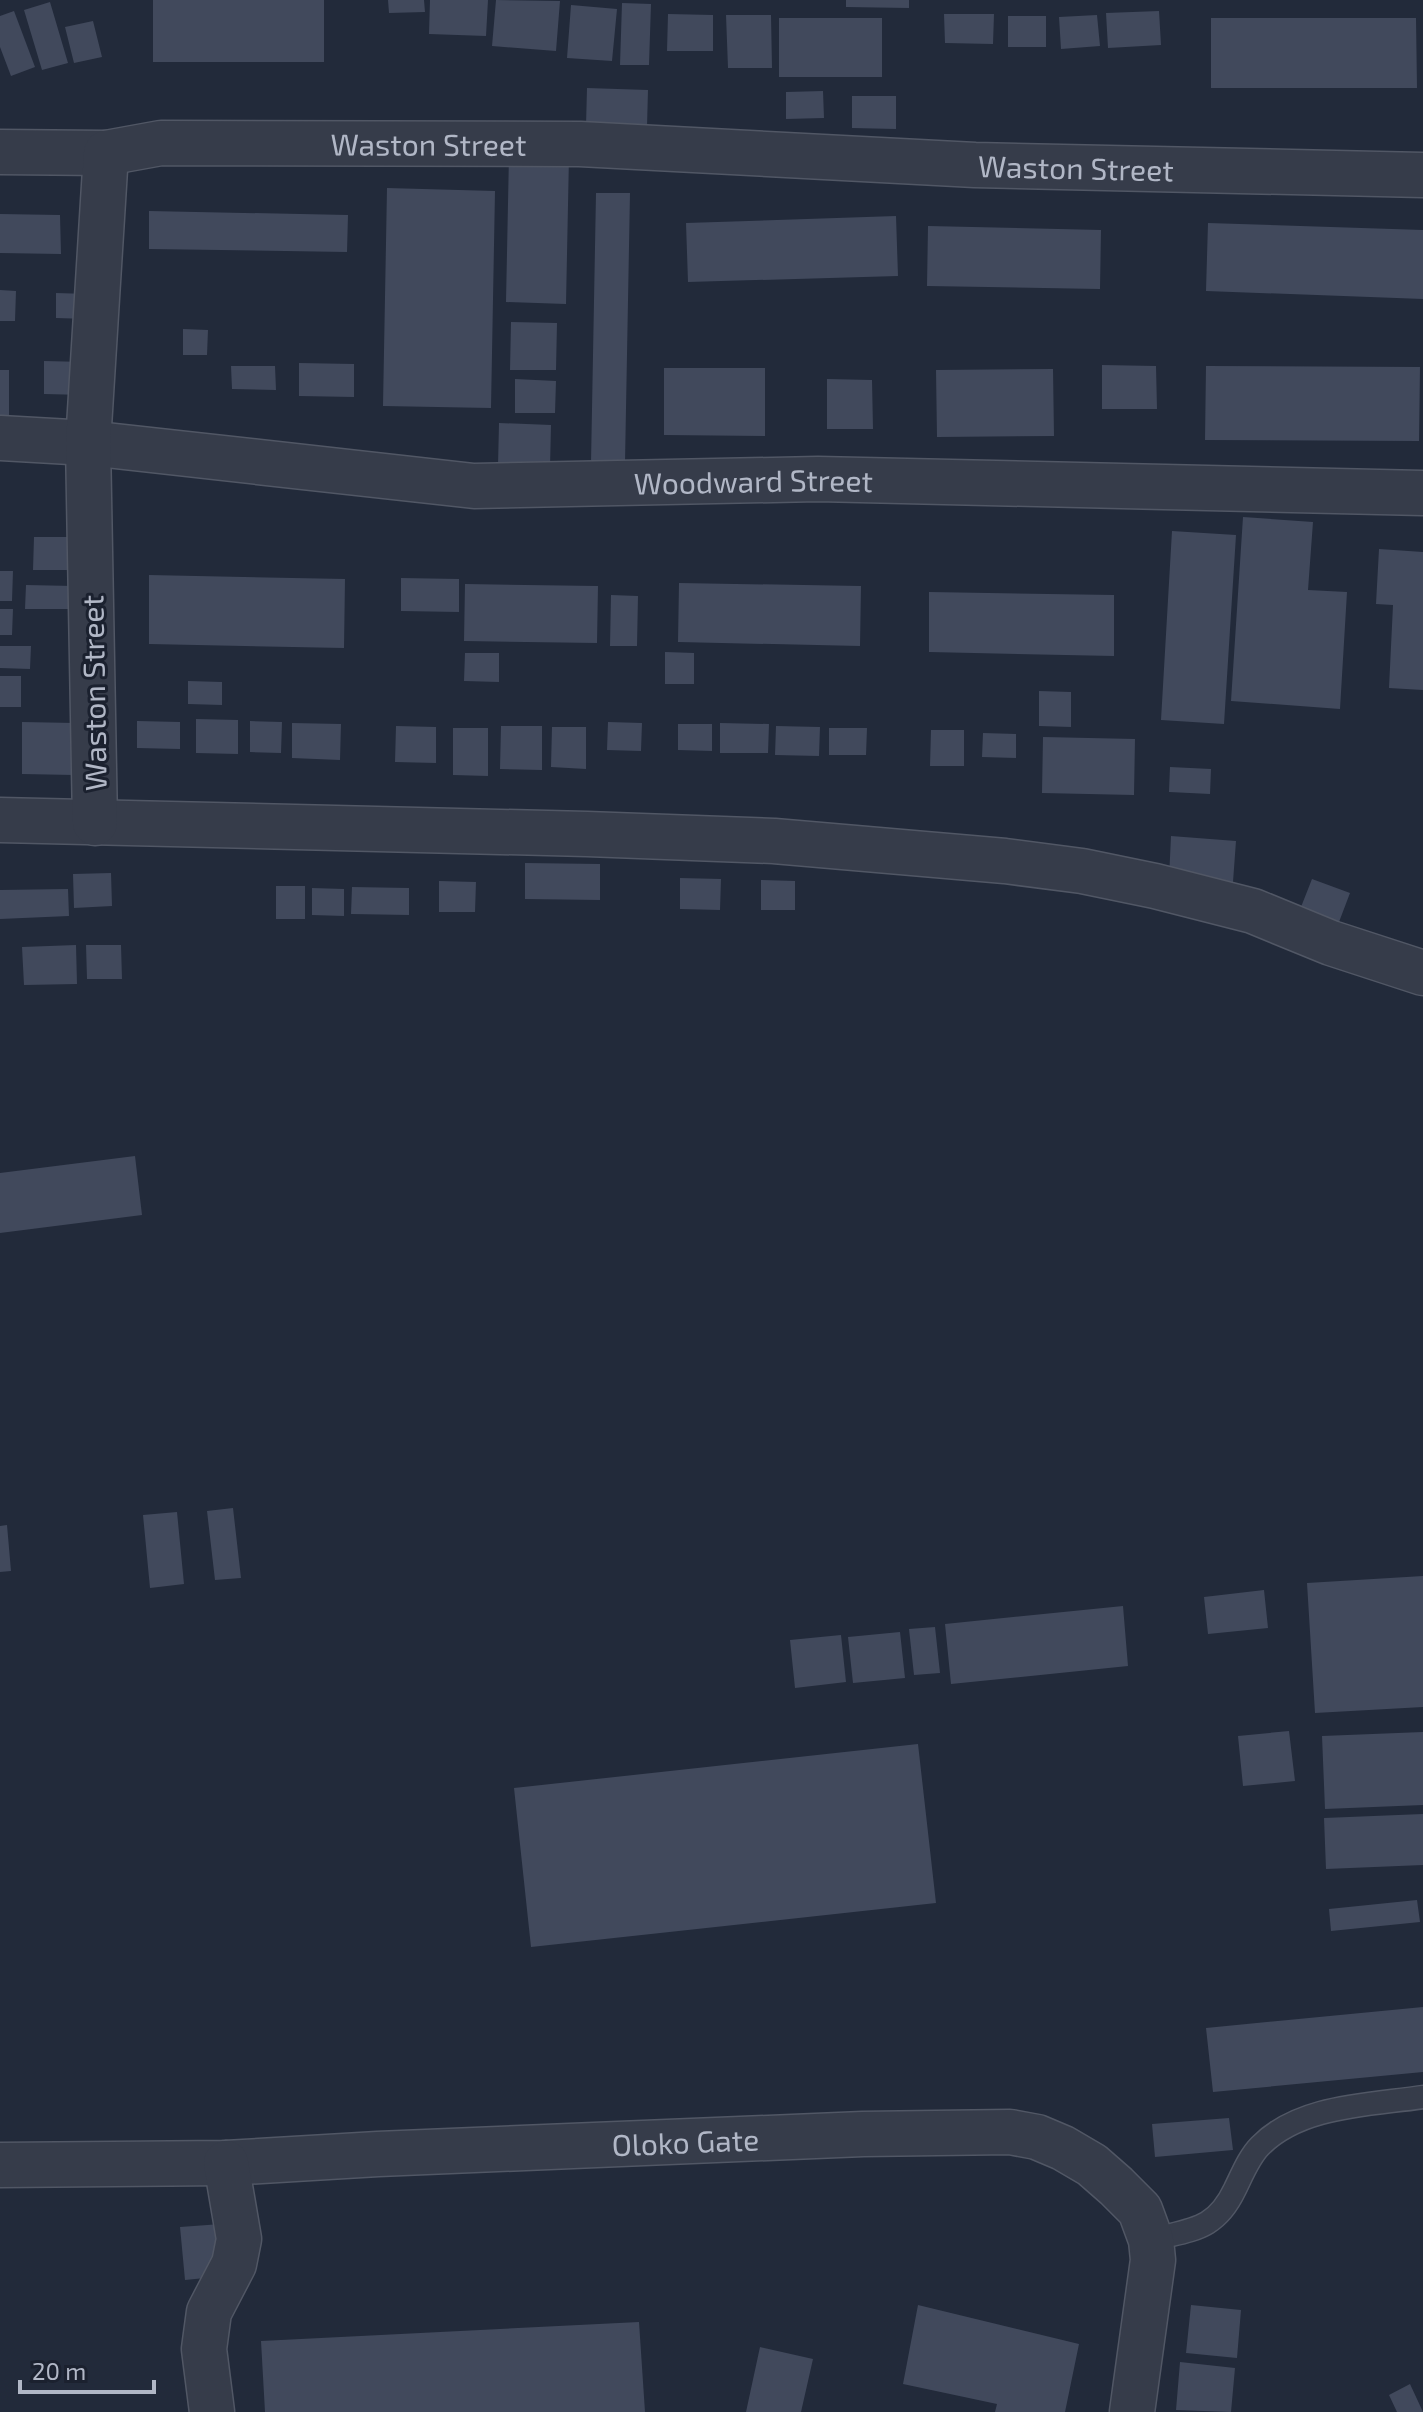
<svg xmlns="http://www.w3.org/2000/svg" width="1423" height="2412" font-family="'Exo 2',sans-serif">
	<rect width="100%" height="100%" fill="#222a3a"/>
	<path fill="#41495c" d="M153 0H324V62H153Z
		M388 0H424L425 12 389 13Z
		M430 0H488L486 36 429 34Z
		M496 0 560 1 556 51 492 46Z
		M846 0H909V8L846 7Z
		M50 2 68 63 42 70 24 10Z
		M622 3 651 4 649 65H620Z
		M571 5 617 9 612 61 567 58Z
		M14 11 35 67 11 76 0 47V16Z
		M1159 11 1161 45 1108 48 1106 13Z
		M668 14 713 15V51H667Z
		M944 14H994L993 44 945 43Z
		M726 15H771L772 68H728Z
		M1097 15 1100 46 1061 49 1059 17Z
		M1008 16H1046V47H1008Z
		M779 18H882V77H779Z
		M1211 18H1416L1417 88H1211Z
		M93 21 102 57 74 63 65 27Z
		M587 88 648 90 647 127 586 126Z
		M823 91 824 118 786 119V92Z
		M852 96H896V129L852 128Z
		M509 154 569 156 566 304 506 302Z
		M387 188 495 191 491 408 383 406Z
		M596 193H630L625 463H591Z
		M149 211 348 215 347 252 149 249Z
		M0 214 60 215 61 254 0 253Z
		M896 216 898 276 688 282 686 223Z
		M1208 223 1423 230V299L1206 291Z
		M928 226 1101 230 1100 289 927 286Z
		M0 290 16 291 15 321H0Z
		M56 293 88 294V319L56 318Z
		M511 322 557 323 556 370H510Z
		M183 329 208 330 207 355H183Z
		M44 361 86 362 85 395 44 394Z
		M299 363 354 364V397L299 396Z
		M1102 365 1156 366 1157 409H1102Z
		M231 366H275L276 390 232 389Z
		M1206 366 1420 367 1419 441 1205 440Z
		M664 368H765V436L664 435Z
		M1053 369 1054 436 937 437 936 370Z
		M0 370H9V422H0Z
		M515 379 556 381 555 413H515Z
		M827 379 872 380 873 429H827Z
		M499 423 551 425 550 468 498 466Z
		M1243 517 1313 522 1308 590 1347 592 1340 709 1231 701Z
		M1172 531 1236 535 1224 724 1161 720Z
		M34 537H72L71 570H33Z
		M1379 549 1423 552V690L1389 688 1393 605 1376 604Z
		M0 571H13L12 601H0Z
		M149 575 345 579 344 648 149 644Z
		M401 578 459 579V612L401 611Z
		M679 583 861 586 860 646 678 642Z
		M465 584 598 586 597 643 464 641Z
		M26 585 74 586V609H25Z
		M929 592 1114 595V656L929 652Z
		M611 595 638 596 637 646H610Z
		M0 609H13L12 635H0Z
		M0 646H31L30 669 0 668Z
		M665 652 694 653V684H665Z
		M465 653H499V682L464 681Z
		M0 676H21V707H0Z
		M188 681 222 682V705L188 704Z
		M1039 691 1071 692V727L1039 726Z
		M196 719 238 720V754L196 753Z
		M137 721 180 722V749L137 748Z
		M250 721 282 722 281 753 250 752Z
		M22 722 75 723 74 775 22 774Z
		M608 722 642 723 641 751 607 750Z
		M292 723 341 724 340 760 292 758Z
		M720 723 769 724 768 753H720Z
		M678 724H712V751L678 750Z
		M396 726 436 727V763L395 762Z
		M501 726H542V770L500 769Z
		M776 726 820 727 819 756 775 755Z
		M552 727H586V769L551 767Z
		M453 728H488V776L453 775Z
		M829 728H867L866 755H829Z
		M931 730H964V766H930Z
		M983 733 1016 734V758L982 757Z
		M1043 737 1135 739 1134 795 1042 793Z
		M1170 767 1211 769 1210 794 1169 792Z
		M1171 836 1236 841 1233 882 1169 879Z
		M525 863 600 864V900L525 899Z
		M111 873 112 906 74 908 73 874Z
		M680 878 721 879 720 910 680 909Z
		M1312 879 1350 893 1339 922 1301 907Z
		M761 880 795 881V910H761Z
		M439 881 476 882 475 912H439Z
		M276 886H305V919H276Z
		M352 887 409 888V915L351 914Z
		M312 888 344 889V916L312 915Z
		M68 889 69 916 0 919V890Z
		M76 945 77 984 24 985 22 947Z
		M86 945H121L122 979H87Z
		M135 1156 142 1215 0 1233V1173Z
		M233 1508 241 1578 215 1580 207 1511Z
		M177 1512 184 1584 150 1588 143 1515Z
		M7 1525 11 1571 0 1572V1526Z
		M1423 1576V1707L1315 1713 1307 1583Z
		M1264 1590 1268 1628 1208 1634 1204 1597Z
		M1123 1606 1128 1666 951 1684 945 1624Z
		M935 1627 940 1673 914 1675 909 1629Z
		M900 1632 905 1678 853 1683 848 1637Z
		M841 1635 846 1682 795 1688 790 1640Z
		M1289 1731 1295 1781 1243 1786 1238 1736Z
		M1423 1732V1805L1325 1809 1322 1736Z
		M918 1744 936 1903 531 1947 514 1788Z
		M1423 1814V1865L1326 1869 1324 1818Z
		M1417 1900 1420 1922 1331 1931 1329 1909Z
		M1423 2007V2072L1213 2092 1206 2028Z
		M1229 2118 1233 2150 1155 2157 1152 2124Z
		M221 2224 225 2276 185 2280 180 2227Z
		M918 2305 1079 2344 1065 2412H995L997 2404 903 2384Z
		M1191 2305 1241 2310 1237 2358 1186 2353Z
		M639 2322 645 2412H265L261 2341Z
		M760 2347 813 2359 801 2412H746Z
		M1180 2362 1235 2368 1231 2412 1176 2410Z
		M1410 2384 1423 2412H1397L1389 2395Z"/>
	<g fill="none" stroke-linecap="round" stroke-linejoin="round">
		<g stroke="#515765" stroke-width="25">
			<path id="lane" d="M1151 2240C1192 2229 1215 2231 1235 2189 1242 2175 1249 2157 1260 2146 1300 2105 1370 2105 1423 2097"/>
		</g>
		<g stroke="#515765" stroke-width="47">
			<g id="street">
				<path d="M0 152 106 153"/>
				<path id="s1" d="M0 438 88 443 474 486 818 479 1423 493"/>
				<path d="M0 820 587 834 774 841 1005 861 1082 871 1155 886 1253 911 1331 943 1423 973"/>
				<path id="s2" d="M95 823 88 443 106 153 161 143 580 144 975 165 1423 175"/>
				<path id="s3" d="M0 2165 226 2163 378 2154 863 2134 1010 2132 1037 2137 1063 2148 1092 2165 1116 2186 1140 2210 1151 2240 1153 2260 1132 2412"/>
				<path d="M212 2412 204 2349 209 2312 234 2264 239 2239 226 2163"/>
			</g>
		</g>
		<use href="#lane" stroke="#363c4a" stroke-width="22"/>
		<use href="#street" stroke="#363c4a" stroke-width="44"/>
	</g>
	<g text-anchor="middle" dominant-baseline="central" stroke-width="6" stroke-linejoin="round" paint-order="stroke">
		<g font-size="30" fill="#b1b7c6" stroke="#1b212f">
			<text stroke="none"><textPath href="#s2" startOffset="994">Waston Street</textPath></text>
			<text stroke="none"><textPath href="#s2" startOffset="1642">Waston Street</textPath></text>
			<text stroke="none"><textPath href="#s1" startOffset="756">Woodward Street</textPath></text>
			<text transform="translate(93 693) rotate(-91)">Waston Street</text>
			<text stroke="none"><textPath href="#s3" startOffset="686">Oloko Gate</textPath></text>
		</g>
	</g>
	<path d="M20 2380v12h134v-12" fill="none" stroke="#b1b7c6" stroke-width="4"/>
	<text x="32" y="2380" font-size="24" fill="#b1b7c6" stroke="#1b212f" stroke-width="6" paint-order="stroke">20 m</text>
</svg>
